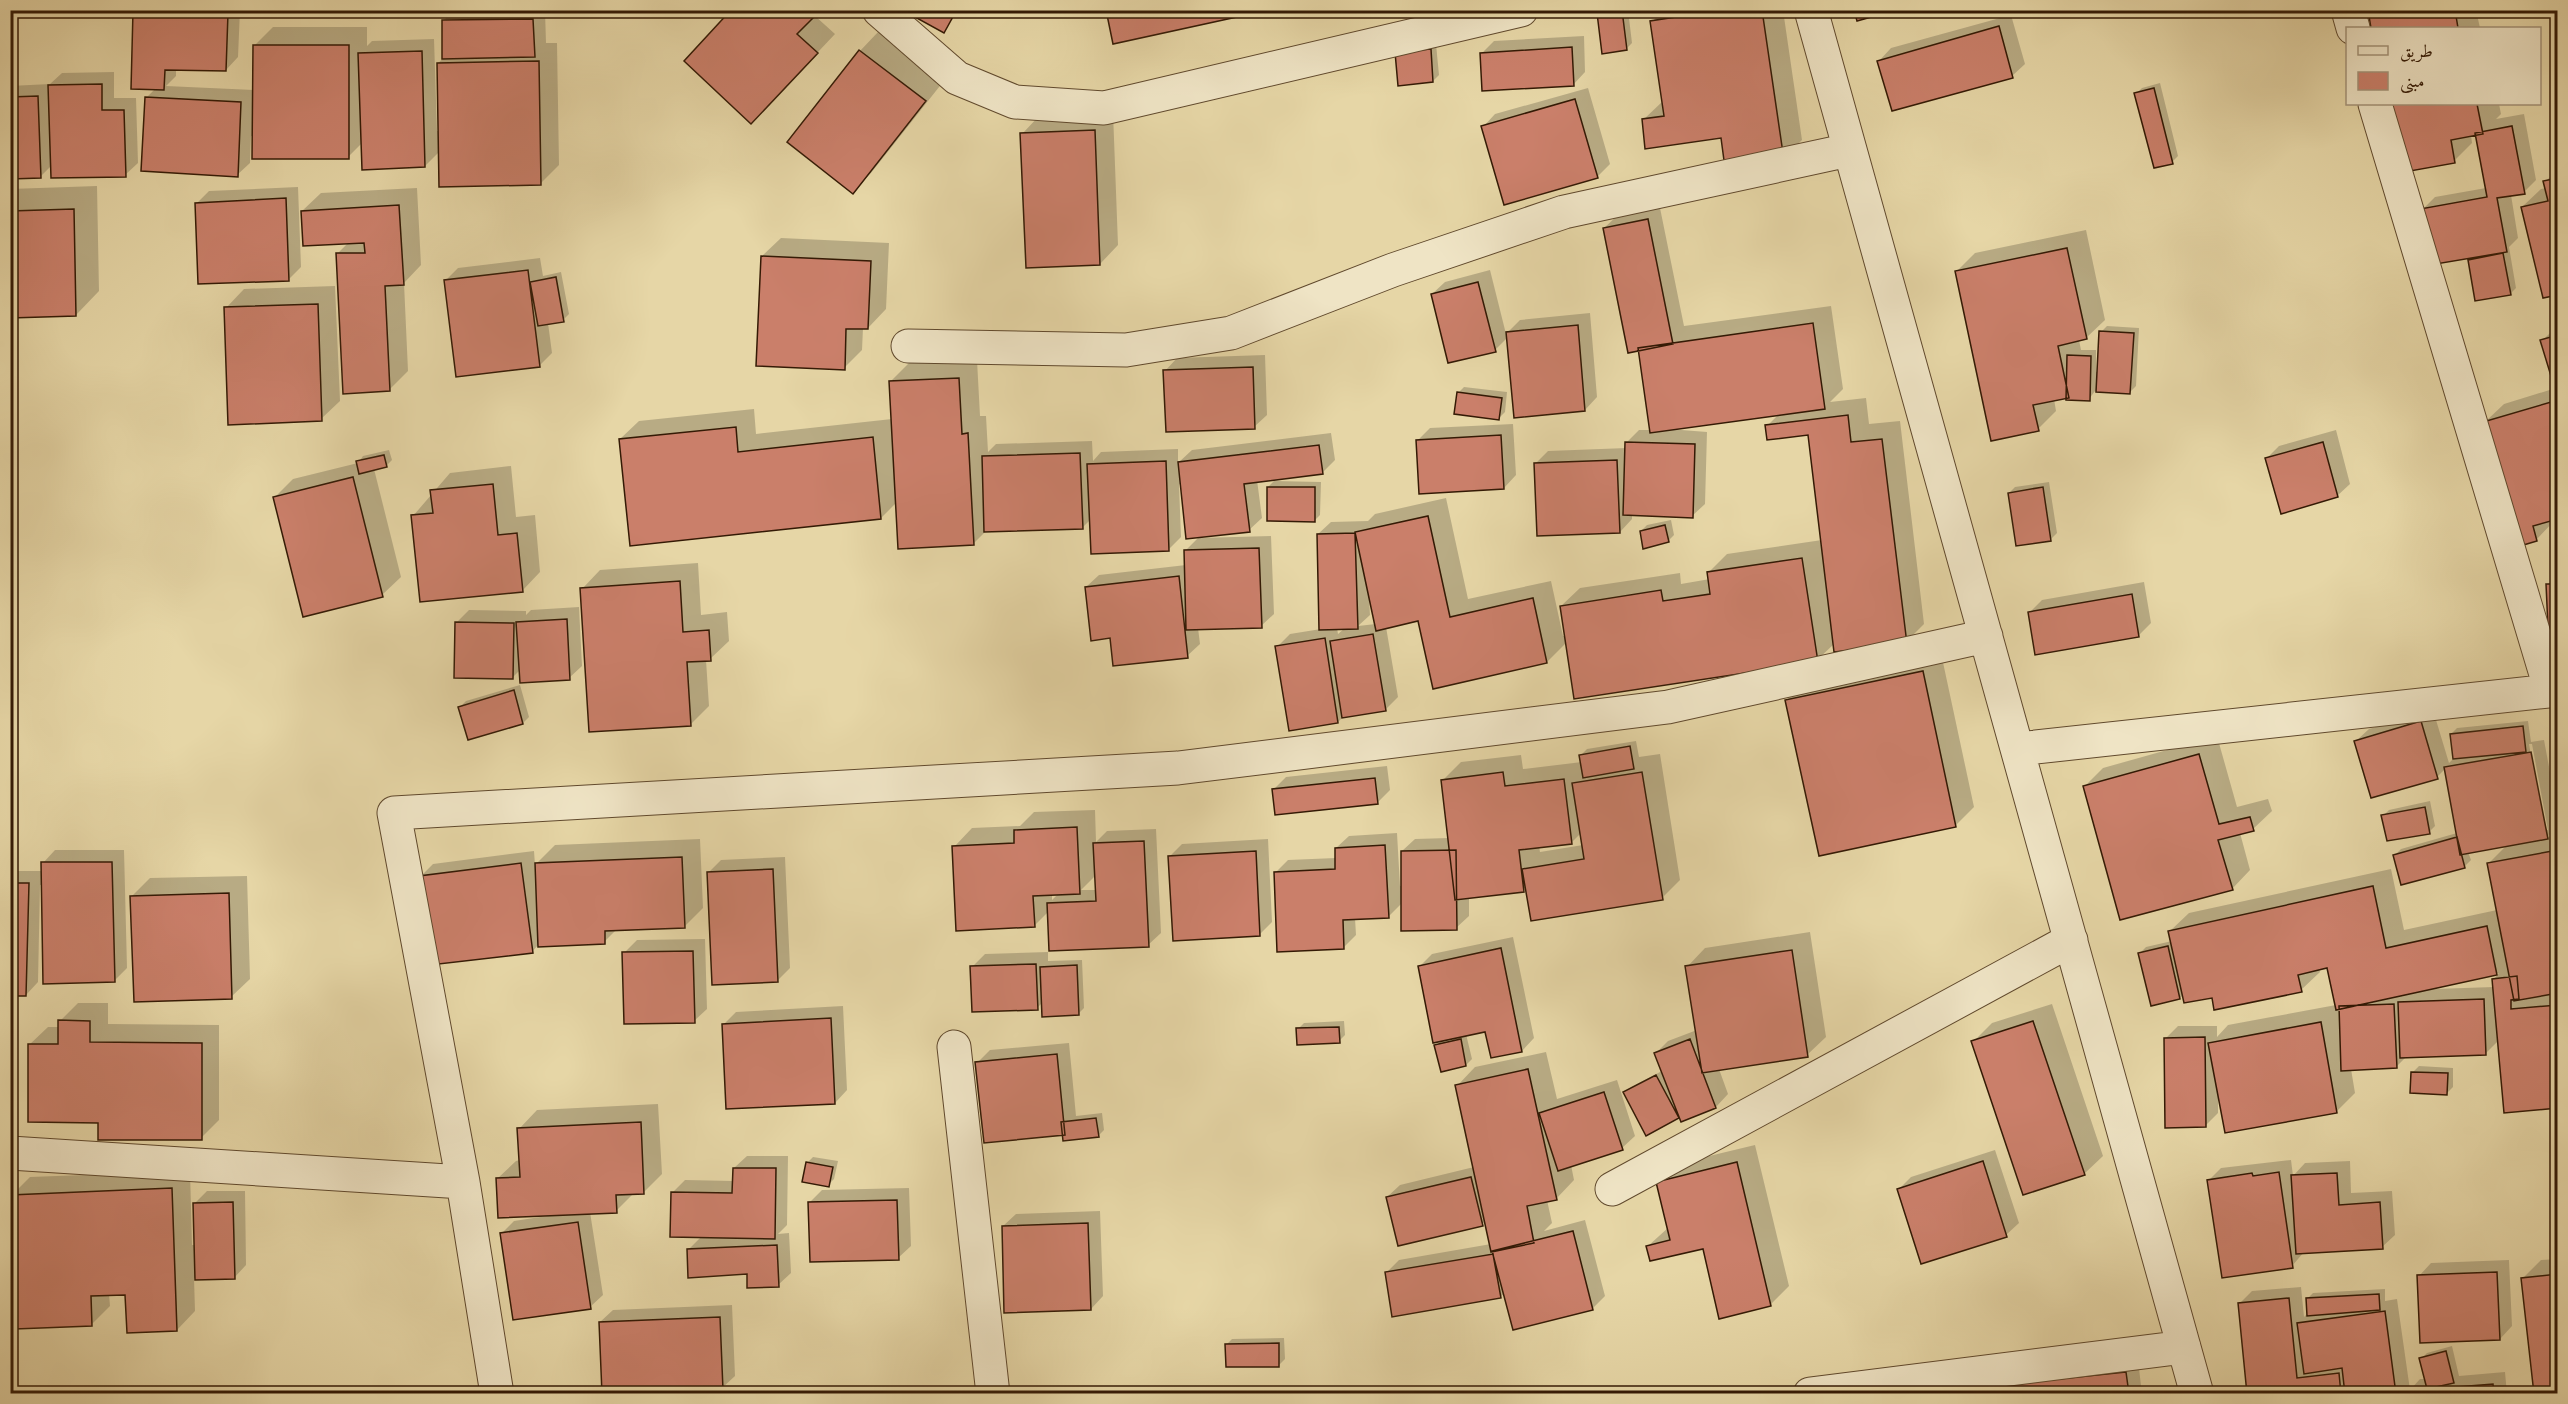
<svg xmlns="http://www.w3.org/2000/svg" width="2568" height="1404" font-family="'IM FELL English',Amiri,serif">
	<rect width="100%" height="100%" fill="#e6d6a6"/>
	<filter id="stains"><feTurbulence type="fractalNoise" baseFrequency=".00333" numOctaves="4"/><feColorMatrix values="0 0 0 0 .2 0 0 0 0 .09 0 0 0 0 .02 0 0 0 .5 -.17"/></filter>
	<radialGradient id="worn" r=".72"><stop offset=".6" stop-color="#630" stop-opacity="0"/><stop offset="1" stop-color="#630" stop-opacity=".3"/></radialGradient>
	<path fill="#0003" fill-rule="evenodd" d="M136 10H240L238 57 226 70 176 69V76L166 86 254 90V46L273 27H367V46L372 41 434 39 437 131H440L438 63 444 58 443 21 454 10H545L546 43H557L559 165 541 183 440 151 425 166 362 143 348 157 251 136 250 163 237 175 146 98 156 88Z
		M733 10H819L814 15 835 34 769 104Z
		M906 10H958L943 32Z
		M1601 10H1628L1632 43 1626 49 1598 13Z
		M1663 10H1783L1802 140 1784 158 1722 136 1643 120 1663 101 1652 22Z
		M2369 10H2476L2480 28H2373Z
		M2011 15 2025 64 2012 76 1879 61 1891 48Z
		M878 32 943 82 871 173 852 192 789 142 860 51Z
		M1584 36 1585 72 1573 85 1482 53 1494 41Z
		M1436 44 1439 75 1433 81 1397 53Z
		M114 72V98H136L138 163 125 175 52 165 41 176 10 177V86L50 84 62 73Z
		M2160 83 2178 156 2172 162 2136 94 2142 88Z
		M1588 88 1610 164 1598 176 1505 203 1483 127 1495 114Z
		M2387 104H2499L2501 114 2496 119 2524 114 2536 180 2524 192 2511 195 2518 238 2509 247 2516 288 2510 294 2470 260 2474 256 2422 210 2435 197 2486 188 2476 134 2471 135 2472 143 2454 161Z
		M1113 112 1118 245 1100 264 1022 134 1040 115Z
		M2558 169V293L2522 207 2541 189 2546 188 2545 182Z
		M97 186 99 291 76 315 10 316V189Z
		M298 187 301 267 289 279 196 204 209 191Z
		M417 188 421 265 404 283 408 371 390 389 337 254 349 242 302 211 321 193Z
		M1660 208 1684 326 1831 306 1843 389 1830 402 1866 398 1869 424 1900 421 1924 624 1906 642 1834 644 1817 660 1567 642 1547 662 1419 620 1386 627 1398 697 1385 710 1343 717 1338 722 1277 647 1290 634 1321 629 1318 534 1331 522 1368 521 1375 514 1446 498 1468 599 1551 581 1563 636H1566L1561 606 1580 588 1680 573 1681 584 1710 579 1709 572 1727 554 1822 540 1809 434 1767 426 1779 414 1669 429 1707 432 1705 504 1692 516 1632 514V519L1620 532 1535 464 1548 451 1627 448V442L1639 430H1651L1639 349 1604 228 1617 216ZM1369 598 1376 624 1358 626 1370 615ZM1337 628H1345L1338 634Z
		M2086 230 2105 320 2086 338 2079 340 2081 350H2096V372H2098L2101 332 2107 326 2139 328 2136 386 2130 392 2095 391 2089 399 2070 396 2054 399 2056 411 2038 429 1956 272 1975 253Z
		M781 238 889 243 886 309 868 328H863L862 350 844 368 762 256Z
		M540 258 543 276 561 272 569 314 563 320 548 323 552 353 539 366 446 280 458 268Z
		M1490 270 1506 334 1520 320 1590 313 1597 397 1585 410 1508 337 1495 350 1432 294 1445 282Z
		M335 286 340 401 321 419 226 308 244 289Z
		M2558 325V517L2536 540 2485 422 2504 404 2556 388 2542 341Z
		M1265 355 1267 415 1254 427 1165 371 1177 358Z
		M977 360 980 416H986L988 452 996 444 1092 441 1093 461 1101 452 1178 449V463L1192 450 1331 433 1335 460 1322 473 1257 480 1262 518 1249 530 1179 484 1181 537 1169 549 1091 519 1082 528 986 531 974 543 897 502 881 518 620 439 639 421 754 409 756 434 892 419 890 382 909 363Z
		M1464 387 1507 392 1505 412 1499 418 1458 393Z
		M1513 424 1516 475 1504 488 1417 441 1430 428Z
		M2336 430 2350 484 2337 496 2267 458 2279 446Z
		M389 450 392 460 386 466 374 469 401 577 382 595 274 498 293 479 358 463 363 456Z
		M511 466 516 517 535 515 540 572 522 591 413 516 450 473Z
		M1274 481 1321 482 1320 515 1314 521 1268 487Z
		M2049 482 2057 533 2051 539 2009 493 2015 487Z
		M1671 520 1674 535 1668 541 1641 531 1647 525Z
		M1271 536 1274 614 1261 626 1198 628 1200 644 1187 656 1112 637 1086 587 1099 575 1186 565 1185 551 1198 538Z
		M698 563 701 615 727 612 729 641 710 659 706 660 709 706 690 725 582 589 600 570Z
		M2558 575V669L2547 585Z
		M2144 582 2151 623 2138 636 2029 613 2042 600Z
		M579 607 582 666 569 678 520 670 513 677 456 623 469 610 526 611V615L531 610Z
		M1941 653 1974 807 1956 825 1820 854 1787 700 1805 682Z
		M520 685 529 717 523 723 460 707 466 701Z
		M2433 710 2449 763 2454 758 2451 734 2457 728 2528 721 2531 742 2544 740 2558 815V827L2547 837 2558 835V1107L2499 1040 2485 1054 2406 1057 2396 1067 2351 1069 2355 1093 2337 1111 2226 1132 2218 1093V1113L2205 1126 2165 1039 2178 1026H2217V1037L2228 1025 2336 1005 2328 967 2319 969 2320 972 2301 990 2213 996 2184 994 2180 998 2140 953 2146 947 2172 941 2170 931 2189 913 2391 869 2404 930 2497 910 2488 864 2507 845 2468 852 2471 860 2465 866 2395 855 2401 849 2457 833 2445 769 2437 777 2356 741 2369 729ZM2529 744H2532L2548 830H2544ZM2499 973 2494 979V987L2434 989Z
		M2217 736 2237 807 2268 799 2272 811 2253 829 2240 833 2250 870 2232 889 2085 786 2103 768Z
		M1636 741 1639 757 1660 754 1680 880 1662 898 1525 888 1469 897V916L1456 928 1403 902 1388 917 1355 918 1356 935 1343 948 1275 873 1288 860 1336 858V848L1349 836 1397 833 1400 886H1403L1402 851 1415 839 1449 838 1442 781 1461 762 1521 755 1523 769 1582 762 1581 755 1587 749ZM1581 833 1583 845 1540 852 1539 846 1572 842Z
		M1387 766 1390 790 1377 803 1274 789 1286 777Z
		M2430 801 2435 826 2429 832 2383 816 2389 810Z
		M1095 810 1096 842 1107 831 1156 829 1161 933 1148 945 1048 912 1034 926 954 847 972 828 1020 826 1034 812ZM1096 875 1097 890H1081ZM1059 893 1052 900V894Z
		M700 839 703 908 684 927 617 929 604 942 538 945 532 952 421 876 433 864 534 851 535 865 555 845Z
		M1268 839 1272 922 1260 934 1169 857 1182 844Z
		M55 850H124L127 968 114 981 43 885H40L38 982 26 995H10V871H43V863Z
		M785 857 790 968 777 981 709 872 721 860Z
		M247 876 250 979 231 997 132 896 150 878Z
		M1810 932 1826 1037 1807 1055 1719 1069 1728 1094 1716 1107 1682 1120 1680 1115 1678 1117 1625 1093 1631 1087 1662 1071 1656 1053 1668 1041 1697 1030 1687 967 1705 948Z
		M1513 937 1534 1038 1522 1051 1486 1030 1466 1034 1472 1059 1466 1065 1436 1046 1442 1039 1419 967 1432 954Z
		M705 939 707 1009 694 1021 624 953 637 940Z
		M1048 952V961L1082 960 1084 1008 1078 1014 1043 1002 1037 1008 972 967 985 954Z
		M78 1003H108V1024L219 1025V1120L201 1138 29 1045 48 1027H60V1021Z
		M2052 1004 2103 1156 2084 1174 1973 1042 1992 1023Z
		M843 1006 847 1090 835 1103 723 1025 736 1012Z
		M1344 1021 1345 1035 1339 1041 1298 1029 1304 1023Z
		M1069 1043 1076 1116 1102 1113 1104 1130 1098 1136 1065 1134 977 1063 990 1050Z
		M1546 1052 1557 1099 1617 1080 1635 1136 1622 1148 1571 1165 1574 1180 1556 1199 1547 1200 1552 1223 1544 1231 1585 1220 1605 1296 1592 1309 1505 1293 1500 1297 1386 1273 1399 1260 1491 1244 1486 1221 1482 1224 1387 1197 1400 1185 1474 1167 1457 1086 1475 1067Z
		M2419 1066 2453 1068V1087L2447 1093 2413 1072Z
		M658 1104 662 1174 644 1192 634 1193 616 1211 590 1212 603 1295 590 1307 501 1234 514 1221 547 1216 497 1179 516 1161 520 1160 519 1129 537 1110Z
		M1755 1145 1789 1286 1770 1305 1704 1247 1648 1246 1669 1227 1658 1182 1676 1164Z
		M1995 1150 2019 1223 2006 1235 1898 1190 1911 1177Z
		M747 1156H788L787 1225 778 1234 789 1233 791 1273 778 1285 688 1250 702 1236 673 1192 685 1180 734 1181V1168Z
		M813 1157 838 1161 834 1179 828 1185 807 1163Z
		M2291 1160 2293 1176 2305 1163 2350 1161 2351 1193 2392 1191 2395 1235 2382 1247 2304 1252 2292 1266 2209 1180 2221 1168Z
		M190 1171 192 1245H195L194 1204 207 1191H245L246 1265 234 1278H194L195 1311 177 1330 127 1294H109L110 1306 91 1325 12 1195 30 1177Z
		M909 1188 911 1246 898 1258 810 1202 822 1190Z
		M1100 1211 1103 1296 1091 1309 1003 1226 1016 1214Z
		M2558 1259V1394L2522 1279 2541 1260Z
		M2509 1260 2512 1326 2500 1339 2419 1276 2431 1263Z
		M2301 1287 2304 1317 2308 1313 2307 1299 2313 1293 2385 1289V1301L2397 1299 2410 1390 2420 1379H2426L2421 1359 2427 1353 2452 1346 2459 1376 2505 1372 2507 1394H2248L2239 1304 2252 1291Z
		M732 1305 735 1376 722 1388 600 1322 613 1310Z
		M1284 1338 1285 1359 1279 1365 1226 1345 1232 1339Z
		M2138 1360 2142 1394H2001Z"/>
	<path fill="#ca7f6a" stroke="#341a05" stroke-width="1.5" d="M731 10 819 12 797 34 818 53 751 124 684 61Z
		M950 10 955 13 944 33 904 11Z
		M1106 10H1269L1113 44Z
		M1622 10 1627 50 1602 54 1597 13Z
		M1722 10H1762L1784 160 1725 168 1721 138 1645 149 1642 119 1664 116 1650 21Z
		M1854 10H1896L1857 21Z
		M2368 10H2455L2458 28H2371Z
		M133 11 228 13 226 71 165 70 164 90 131 89Z
		M533 19 535 57 442 59V20Z
		M1999 26 2013 78 1892 111 1877 61Z
		M253 45H349V159H252Z
		M1572 47 1574 86 1482 91 1480 53Z
		M1431 49 1433 82 1398 86 1395 52Z
		M859 50 926 101 853 194 787 142Z
		M422 51 425 167 362 170 358 53Z
		M539 61 541 185 439 187 437 63Z
		M102 84V110H124L126 177 51 178 48 85Z
		M2154 88 2173 164 2154 168 2134 93Z
		M38 96 41 178 10 179V97Z
		M145 97 241 102 238 177 141 171Z
		M1575 99 1598 178 1504 205 1481 126Z
		M2385 104H2477L2483 134 2451 140 2455 163 2399 173Z
		M2512 126 2525 194 2497 198 2507 252 2430 265 2420 209 2487 197 2475 133Z
		M1095 130 1100 265 1026 268 1020 133Z
		M2558 178V295L2543 298 2521 207 2548 201 2543 181Z
		M286 198 289 281 198 284 195 203Z
		M399 205 404 285 385 286 390 391 343 394 336 253H365L364 243 303 246 301 211Z
		M74 209 76 316 10 318V211Z
		M1648 219 1673 344 1628 353 1603 228Z
		M2067 248 2087 339 2058 346 2069 398 2033 405 2039 431 1991 441 1955 271Z
		M2503 253 2511 295 2475 301 2468 260Z
		M761 256 871 261 868 329H846L845 370 756 366Z
		M528 270 540 367 456 377 444 280Z
		M556 277 564 322 538 326 530 282Z
		M1478 282 1496 352 1448 363 1431 294Z
		M318 304 322 421 228 425 224 307Z
		M1813 323 1825 409 1650 433 1638 348Z
		M1578 325 1585 411 1514 418 1506 332Z
		M2099 331 2134 333 2130 394 2096 392Z
		M2558 335V399L2540 340Z
		M2067 355 2091 356 2090 401 2066 400Z
		M1253 367 1255 429 1166 432 1163 370Z
		M959 378 962 434 968 433 974 545 898 549 889 381Z
		M1457 392 1502 398 1499 420 1454 414Z
		M2558 400V519L2533 526 2537 541 2520 546 2483 422Z
		M1848 415 1851 442 1882 439 1907 644 1834 652 1808 435 1767 440 1765 425Z
		M736 427 738 452 873 437 881 519 630 546 619 439Z
		M1501 435 1504 489 1419 494 1416 440Z
		M1625 442 1695 444 1693 518 1623 515Z
		M2323 442 2338 497 2281 514 2265 458Z
		M1319 445 1323 474 1244 484 1250 532 1186 539 1178 462Z
		M1080 453 1083 529 984 532 982 456Z
		M384 455 387 467 359 474 356 461Z
		M1617 460 1620 533 1537 536 1534 463Z
		M1166 461 1169 551 1091 554 1087 464Z
		M353 477 383 597 303 617 273 497Z
		M493 484 498 535 517 533 523 592 420 602 411 515 433 513 430 490Z
		M1267 487H1315V522L1267 521Z
		M2043 487 2051 541 2016 546 2008 493Z
		M1428 516 1450 617 1533 598 1547 663 1433 689 1418 621 1376 631 1355 532Z
		M1665 525 1669 542 1643 549 1640 531Z
		M1355 533 1358 629 1319 630 1317 534Z
		M1259 548 1262 628 1186 630 1184 550Z
		M1802 558 1818 662 1574 699 1560 606 1661 590 1663 601 1710 594 1707 572Z
		M1179 576 1188 658 1113 666 1110 638 1091 641 1085 587Z
		M680 581 683 632 709 630 711 661 687 662 691 726 589 732 580 588Z
		M2546 584H2558V671H2550Z
		M2132 594 2139 637 2035 655 2028 612Z
		M567 619 570 680 520 683 516 622Z
		M455 622 514 623 513 679 454 678Z
		M1373 634 1386 711 1342 718 1330 641Z
		M1325 638 1338 723 1289 731 1275 646Z
		M1923 671 1956 827 1819 856 1785 700Z
		M514 690 523 724 468 740 458 707Z
		M2421 721 2438 779 2371 798 2354 741Z
		M2523 726 2526 752 2453 759 2450 734Z
		M1630 746 1634 769 1583 778 1579 755Z
		M2531 752 2548 839 2460 855 2444 767Z
		M2199 754 2219 824 2250 817 2254 831 2218 840 2233 890 2120 920 2083 786Z
		M1503 772 1505 786 1564 779 1572 844 1519 850 1524 892 1455 900 1441 780Z
		M1642 772 1663 900 1531 921 1522 869 1584 859 1572 783Z
		M1375 778 1378 804 1275 815 1272 789Z
		M2425 807 2430 834 2387 841 2381 815Z
		M1077 827 1080 894 1033 896 1035 927 956 931 952 846 1014 843V830Z
		M2457 837 2465 868 2401 885 2393 855Z
		M1144 841 1149 947 1049 951 1047 903 1096 901 1093 843Z
		M1385 845 1389 918 1343 920 1344 949 1277 952 1274 872 1335 869V848Z
		M1456 850 1457 930 1401 931V851Z
		M2558 850V993L2514 1001 2487 863Z
		M1256 851 1260 936 1173 941 1168 856Z
		M682 857 685 928 605 931V944L538 947 535 863Z
		M41 862H112L115 982 43 984Z
		M521 863 533 953 430 965 419 876Z
		M773 869 778 982 712 985 707 872Z
		M10 883H29L26 996H10Z
		M2373 886 2386 948 2487 926 2497 975 2336 1010 2327 968 2298 975 2302 992 2214 1010 2212 998 2184 1003 2168 931Z
		M229 893 232 999 134 1002 130 896Z
		M2168 946 2180 999 2151 1006 2138 953Z
		M1501 948 1522 1052 1491 1058 1485 1032 1433 1043 1418 966Z
		M1792 950 1808 1057 1702 1073 1685 966Z
		M693 951 695 1023 624 1024 622 952Z
		M1036 964 1038 1010 972 1012 970 966Z
		M1077 965 1079 1015 1042 1017 1040 967Z
		M2517 976 2519 999 2511 1000V1009L2558 1005V1108L2504 1113 2492 979Z
		M2484 999 2486 1055 2400 1058 2398 1002Z
		M2394 1004 2397 1068 2341 1071 2339 1006Z
		M831 1018 835 1104 726 1109 722 1024Z
		M58 1020 90 1021V1042L202 1043V1140H98V1123L28 1122V1044H58Z
		M2033 1021 2085 1175 2023 1195 1971 1041Z
		M2321 1022 2337 1113 2225 1133 2208 1043Z
		M1339 1027 1340 1043 1297 1045 1296 1028Z
		M2205 1037 2206 1127 2165 1128 2164 1038Z
		M1461 1039 1466 1066 1441 1072 1434 1045Z
		M1690 1039 1716 1108 1681 1122 1654 1053Z
		M1057 1054 1065 1135 984 1143 975 1062Z
		M1528 1069 1557 1200 1527 1206 1534 1243 1491 1252 1455 1085Z
		M2411 1072 2448 1073 2447 1095 2410 1093Z
		M1656 1075 1679 1118 1646 1136 1623 1092Z
		M1604 1092 1623 1150 1558 1171 1539 1113Z
		M1096 1118 1099 1137 1063 1141 1061 1122Z
		M641 1122 644 1194 616 1195 617 1213 498 1218 496 1178 520 1177 517 1128Z
		M1983 1161 2007 1237 1921 1264 1897 1189Z
		M806 1162 833 1167 829 1187 802 1182Z
		M1737 1162 1771 1306 1719 1319 1703 1249 1650 1261 1646 1246 1670 1240 1656 1182Z
		M733 1168H776L775 1239 670 1237 671 1192 732 1193Z
		M2279 1172 2293 1268 2222 1278 2207 1180 2252 1173 2253 1176Z
		M2337 1173 2339 1205 2380 1202 2383 1249 2296 1254 2291 1175Z
		M1471 1177 1483 1226 1398 1246 1386 1197Z
		M172 1188 177 1331 127 1333 125 1295 91 1296 92 1326 15 1329 10 1195Z
		M897 1200 899 1260 810 1262 808 1202Z
		M233 1202 235 1279 195 1280 193 1203Z
		M578 1222 591 1309 513 1320 500 1233Z
		M1088 1223 1091 1310 1004 1313 1002 1226Z
		M1573 1231 1593 1310 1513 1330 1492 1251Z
		M777 1245 779 1287 747 1288V1274L688 1278 687 1249Z
		M1493 1254 1501 1298 1392 1317 1385 1272Z
		M2497 1272 2500 1340 2420 1343 2417 1275Z
		M2558 1274V1394H2534L2521 1278Z
		M2379 1294 2380 1310 2307 1316 2306 1298Z
		M2289 1298 2297 1378 2339 1373 2341 1394H2247L2238 1303Z
		M2385 1311 2396 1394H2345L2342 1368 2304 1374 2297 1323Z
		M720 1317 723 1390 602 1394 599 1322Z
		M1279 1343V1367H1226L1225 1344Z
		M2446 1351 2454 1383 2427 1389 2419 1358Z
		M2126 1372 2129 1394H2000L1999 1385Z
		M2493 1384 2494 1394H2406V1391Z"/>
	<g fill="none" stroke-linecap="round" stroke-linejoin="round">
		<g stroke="#60492d" stroke-width="35">
			<path id="minor" d="M879 10 957 78 1015 102 1104 108 1521 10
				M1811 10 2197 1394
				M2348 10 2353 28
				M2375 104 2551 691
				M908 346 1126 350 1231 333 1393 270 1564 212 1849 150
				M2018 749 2558 690
				M954 1047 993 1394
				M10 1153 463 1182
				M1612 1189 2071 940
				M497 1394 463 1182 394 813 1178 768 1668 707 1986 636
				M1810 1394 2184 1347"/>
		</g>
		<use href="#minor" stroke="#efe4c5" stroke-width="33"/>
	</g>
	<rect width="2568" height="1404" fill="none" stroke="#e6d6a6" stroke-width="36"/>
	<rect x="12" y="12" width="2544" height="1380" fill="none" stroke="#341a05" stroke-width="3"/>
	<rect x="18" y="18" width="2532" height="1368" fill="none" stroke="#341a05" stroke-width="1.5"/>
	<rect x="2346" y="27" width="195" height="78" fill="#efe4c5" stroke="#a49378" stroke-width="1.5"/>
	<rect x="2358" y="46" width="30" height="9" fill="#efe4c5" stroke="#a49378" stroke-width="1.5"/>
	<text x="2400" y="57" font-size="18" fill="#341a05">طريق</text>
	<rect x="2358" y="72" width="30" height="18" fill="#ca7f6a" stroke="#a49378" stroke-width="1.5"/>
	<text x="2400" y="87" font-size="18" fill="#341a05">مبنى</text>
	<rect width="100%" height="100%" filter="url(#stains)"/>
	<rect width="100%" height="100%" fill="url(#worn)"/>
</svg>
